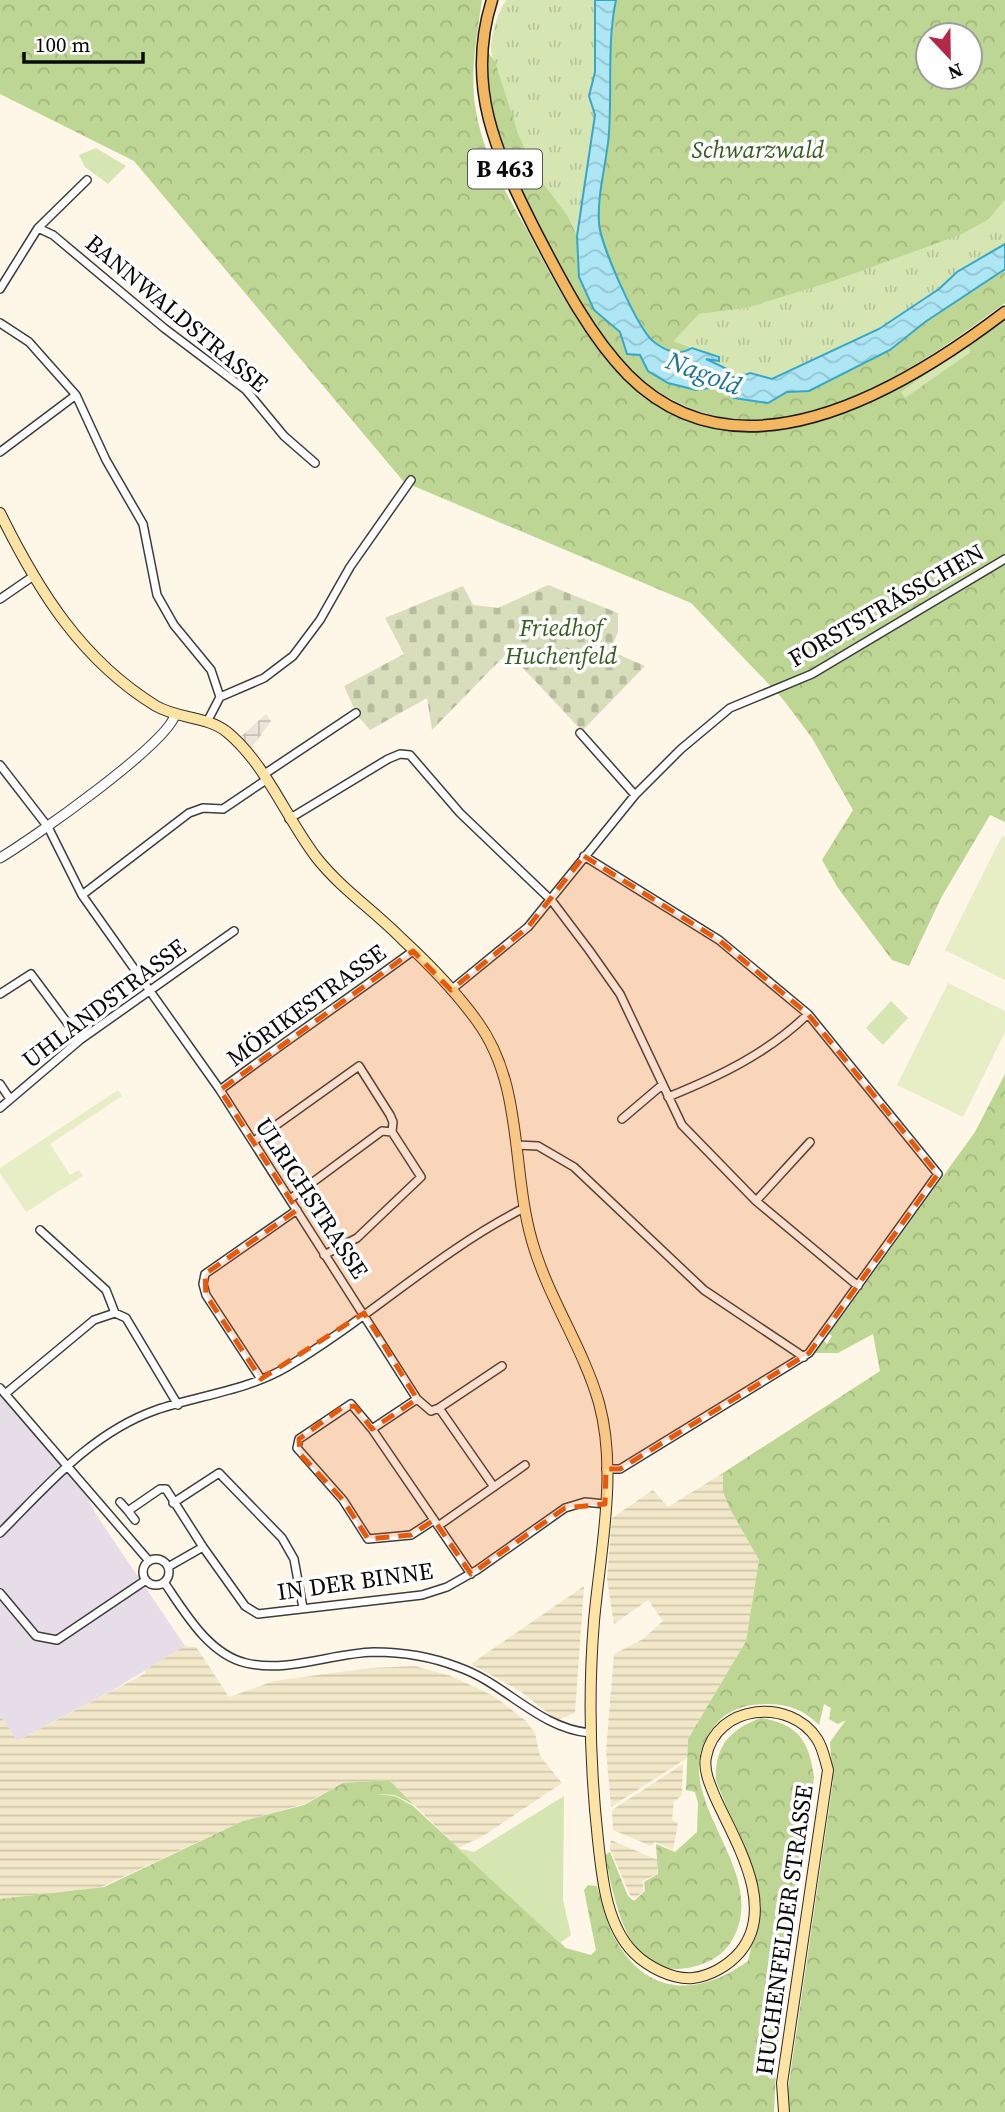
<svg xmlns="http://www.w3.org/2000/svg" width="1005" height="2112" font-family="'Source Serif 4',serif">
	<defs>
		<pattern id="farmland-rules" width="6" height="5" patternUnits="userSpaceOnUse" patternTransform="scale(1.75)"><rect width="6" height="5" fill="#f2e8c9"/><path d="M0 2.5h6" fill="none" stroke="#cec6ab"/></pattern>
		<pattern id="grass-tufts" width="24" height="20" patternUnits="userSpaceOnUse" patternTransform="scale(1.75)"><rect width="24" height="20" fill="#d6e6b3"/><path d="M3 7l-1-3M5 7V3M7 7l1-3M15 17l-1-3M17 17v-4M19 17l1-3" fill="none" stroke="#b6c499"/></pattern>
		<pattern id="forest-crowns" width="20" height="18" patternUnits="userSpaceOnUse" patternTransform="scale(1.75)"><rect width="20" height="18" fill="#bdd693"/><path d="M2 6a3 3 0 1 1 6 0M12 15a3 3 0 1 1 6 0" fill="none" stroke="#a1b67d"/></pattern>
		<pattern id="cemetery-stones" width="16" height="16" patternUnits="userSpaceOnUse" patternTransform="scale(1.75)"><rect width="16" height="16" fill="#d8ddbb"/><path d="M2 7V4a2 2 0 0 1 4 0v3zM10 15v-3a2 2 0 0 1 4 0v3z" fill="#b8bc9f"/></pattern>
		<pattern id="plaza-grid" width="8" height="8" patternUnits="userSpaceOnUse" patternTransform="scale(1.75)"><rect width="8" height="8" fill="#ece3d9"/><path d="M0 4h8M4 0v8" fill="none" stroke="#c9c1b9"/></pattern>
		<pattern id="water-waves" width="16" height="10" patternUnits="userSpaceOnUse" patternTransform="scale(1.75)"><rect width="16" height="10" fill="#aee6f4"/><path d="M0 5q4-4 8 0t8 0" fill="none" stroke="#94c4d0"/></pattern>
	</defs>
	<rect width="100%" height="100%" fill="#fef6e7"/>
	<path fill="#e6dde9" d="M0 1396 84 1488 95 1513 185 1646 113 1690 17 1741 0 1715Z"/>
	<path fill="url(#farmland-rules)" d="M723 1473V1492L730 1509 759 1560 746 1641 688 1739 687 1758 611 1807 606 1750 614 1654 643 1639 663 1621 648 1600 614 1624 607 1578 612 1518 653 1490 668 1507Z
		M584 1586 575 1713 557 1720 520 1691 471 1664Z
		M185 1646 196 1647 229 1697 274 1681 370 1668 415 1666 451 1676 494 1696 525 1720 535 1733 540 1756 562 1783 483 1836 458 1848 389 1780 343 1783 304 1804 243 1821 99 1888 0 1899V1715L17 1741 146 1673 145 1670Z
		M683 1764 682 1795 674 1802 672 1820 678 1823 673 1850 655 1842 651 1846 613 1830 612 1810Z
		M611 1840 658 1860 657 1874 642 1881 644 1891 635 1898 630 1895 610 1849Z"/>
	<path fill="url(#grass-tufts)" d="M506 0H595V72L589 96 595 115 593 141 577 236C566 212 549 195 536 173 526 155 489 63 491 46 492 30 498 13 506 0Z
		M1005 200V244L1000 249 957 272 939 289 879 329 800 368 772 379 750 373 737 378 725 375 727 369 705 358 719 357 674 341 699 314 747 308 828 283 989 219Z"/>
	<path fill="url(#forest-crowns)" fill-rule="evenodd" d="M0 0H482C477 35 470 70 475 105 481 151 506 193 528 232 581 333 636 439 768 429 821 426 860 400 904 374 938 355 971 335 1005 316V822L990 815 941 898 909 966 892 960 838 888 822 860 853 810 812 738 782 698 691 603 404 482 134 161 0 94Z
		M616 0H1005V200L989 219 962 234 828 283 747 308 699 314 674 341 692 348C678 356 667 352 654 342 636 328 600 246 599 223 597 193 607 162 609 133 612 89 608 43 616 0ZM928 35H970V77H928Z
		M488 52 495 62 518 133 536 174 567 215 577 236 579 277 594 310 620 332 627 354 640 355 648 371 696 390 716 387 734 398 768 403 787 392 809 391 890 350 925 322 1005 269V303C897 383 748 484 627 366 600 339 581 302 561 270 520 202 487 133 488 52Z
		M1005 1074V2112H789L788 2090 833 1782 830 1742 846 1720 838 1724 829 1719 831 1708 824 1704 819 1725C804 1710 789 1704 767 1704 748 1704 728 1709 715 1725 663 1787 754 1853 740 1920 735 1940 725 1955 705 1963 630 1992 616 1908 605 1855L610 1852 628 1896 634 1901 645 1891 644 1882 658 1874 656 1844 675 1852 697 1832 698 1803 695 1792 686 1790 688 1739 746 1641 759 1560 730 1509 723 1492V1473L880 1371 873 1334 838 1353H815L824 1341 827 1344 832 1336 829 1334 975 1132Z
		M761 1718C798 1724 809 1740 814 1777L777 2048 774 2112H0V1899L104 1887 243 1821 304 1805 343 1783 389 1780 414 1805 395 1795 374 1794 395 1796 413 1806 566 1948 591 1955 596 1950 584 1890 588 1885 597 1886C602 1902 606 1922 614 1937 646 1997 698 1997 748 1961L761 1906 755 1874 716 1781C714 1747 730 1729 761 1718Z"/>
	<path fill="url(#cemetery-stones)" d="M548 585 618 613V632L610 651 645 666 582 731 508 652 432 730 427 698 370 730 357 715 344 686 404 654 385 618 463 586 473 605 498 608Z"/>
	<path fill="#d6e6b3" d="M96 148 126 166 108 184 85 167 79 155Z
		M967 345 971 352 905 398 901 392Z
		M891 1001 908 1018 883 1045 866 1028Z
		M564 1796 563 1900 571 1935 560 1943 457 1848 474 1852Z"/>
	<path fill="#e7eec5" d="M1002 836 1005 837V980L945 950Z
		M948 983 1005 1011V1032L963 1117 897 1085Z
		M118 1090 122 1096 50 1144 70 1175 79 1170 83 1176 26 1212 0 1173V1168Z"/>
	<path fill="url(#plaza-grid)" d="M266 714 271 721 247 754 236 741Z"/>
	<path fill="url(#water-waves)" stroke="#37a7c8" stroke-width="2" d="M595 0H616C607 42 612 89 609 133 607 162 597 193 599 223 600 244 638 330 654 342 667 352 678 356 692 348L719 357V361L706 359 727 369 725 375 737 378 750 373 772 379 879 329 939 289 957 272 1005 244V269L925 322 890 350 809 391 787 392 768 403 734 398 716 387 696 390 668 383 648 371 640 355 627 354 620 332 594 310 579 277 577 236 595 115 589 96 595 72Z"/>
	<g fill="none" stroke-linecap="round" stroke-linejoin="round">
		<g stroke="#3d3d3d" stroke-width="10">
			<path id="minor" d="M38 228 87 180
				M0 289 38 228 53 235 164 328 246 390 284 436 315 463
				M0 323 29 342 76 395 106 460 143 524 157 595 174 625 211 670 220 697 207 722
				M0 452 76 395
				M0 599 32 577
				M220 697 264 678 293 656 320 620 350 567 411 480
				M0 765 48 827 82 895 220 1090 417 1399 372 1429 471 1574
				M263 775 356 713
				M635 795 681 749 730 708 812 674 1005 559
				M289 819 388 759 400 754 410 755 460 813 552 901 589 950 620 994 682 1125 756 1201 858 1286
				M584 856 719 940 808 1014 938 1174 809 1353 620 1469H606
				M82 895 189 813 203 808 223 809 266 780
				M451 990 528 927 635 795 580 733
				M0 994 31 974 80 1040
				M0 1084 10 1099
				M220 1090C284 1042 349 998 413 951
				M668 1097C720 1076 768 1053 808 1014
				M0 1108 80 1040 234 931
				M622 1119 662 1085
				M254 1141 359 1066 390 1115 393 1122 392 1132 421 1177 357 1238 324 1255
				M516 1145 538 1146 574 1167 704 1290 804 1357
				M290 1199 382 1131 392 1132
				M756 1201 810 1142
				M40 1230 106 1290 115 1313
				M261 1379 206 1295 203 1284 205 1274 297 1210
				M0 1388 149 1561
				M5 1394 94 1320 115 1313 126 1318 178 1405
				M417 1399 431 1411 439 1408
				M372 1429 351 1404 299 1439 297 1448 343 1500 368 1539 411 1535 434 1520
				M494 1487 439 1408 502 1366
				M120 1502 128 1511 160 1489H166L203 1547
				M173 1503 219 1473 282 1538 294 1559 303 1608
				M128 1511 135 1520
				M438 1526 525 1465
				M0 1533C47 1486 91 1433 156 1410 200 1395 246 1391 287 1367 368 1319 439 1251 524 1208
				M143 1572a13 13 0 1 1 26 0a13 13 0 1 1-26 0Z
				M168 1567 203 1547 245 1606 258 1614 422 1595 447 1587 477 1570 565 1508 585 1502 605 1504
				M164 1582C184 1611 208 1654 246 1663 288 1673 332 1653 374 1652 401 1652 432 1657 458 1667 505 1683 538 1728 590 1733
				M0 1593 36 1636 57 1640 146 1580"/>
		</g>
		<g stroke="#3d3d3d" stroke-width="11">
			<path id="tertiary" d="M0 858C32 839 166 745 175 715"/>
		</g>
		<g stroke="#2c2c2c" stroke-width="12">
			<path id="secondary" d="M0 513C38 590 81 660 156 706 178 719 207 716 227 732 266 764 286 818 316 857 341 889 375 911 403 940 429 964 456 992 477 1021 524 1085 511 1168 532 1241 548 1298 583 1347 599 1403 618 1472 600 1552 594 1621 588 1695 590 1767 598 1840 602 1877 606 1925 634 1953 648 1967 673 1980 693 1978 710 1976 728 1966 740 1952 777 1907 736 1843 716 1799 711 1787 703 1771 706 1757 716 1704 790 1697 817 1739 823 1748 825 1760 828 1770L782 2083 784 2112"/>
		</g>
		<g stroke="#1b1b1b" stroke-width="13">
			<path id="primary" d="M492 0C465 86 496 152 534 228 560 278 588 334 628 375 741 488 904 389 1005 312"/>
		</g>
		<use href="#minor" stroke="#fff" stroke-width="7"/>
		<use href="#tertiary" stroke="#fff" stroke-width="9"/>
		<use href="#secondary" stroke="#fde3a4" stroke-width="10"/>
		<use href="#primary" stroke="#f4b761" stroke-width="10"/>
	</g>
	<path fill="#e8590c" fill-opacity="0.2" stroke="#e8590c" stroke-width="5" stroke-dasharray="14 9" stroke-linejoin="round" d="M584 856 719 940 808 1014 938 1174 809 1353 620 1469H606L605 1504 565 1508 471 1574 434 1520 411 1535 368 1539 343 1500 300 1454 299 1439 343 1407 355 1406 372 1429 417 1399 364 1313 261 1379 206 1295 205 1274 297 1210 220 1090 413 951 451 990 528 927Z"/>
	<g text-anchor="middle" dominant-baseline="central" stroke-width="7" stroke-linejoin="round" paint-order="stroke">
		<rect fill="#fff" stroke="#545454" stroke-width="2" x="468" y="149.5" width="74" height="39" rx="5"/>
		<g font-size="23" font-weight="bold" fill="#0a0a0a">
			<text x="505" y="169">B 463</text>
		</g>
		<g font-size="24" font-style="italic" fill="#365e1e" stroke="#fff">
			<text x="758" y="149">Schwarzwald</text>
			<text x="561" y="627">Friedhof<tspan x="561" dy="28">Huchenfeld</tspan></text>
		</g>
		<g font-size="24" fill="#0a0a0a" stroke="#fff">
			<text transform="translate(177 313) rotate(40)">BANNWALDSTRASSE</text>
			<text transform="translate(886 605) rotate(-30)">FORSTSTRÄSSCHEN</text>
			<text transform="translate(104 1003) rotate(-37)">UHLANDSTRASSE</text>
			<text transform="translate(306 1005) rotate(-36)">MÖRIKESTRASSE</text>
			<text transform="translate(312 1198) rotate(57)">ULRICHSTRASSE</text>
			<text transform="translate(355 1581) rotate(-8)">IN DER BINNE</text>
			<text transform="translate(784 1930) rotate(-82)">HUCHENFELDER STRASSE</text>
		</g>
		<g font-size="26" font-style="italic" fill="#197596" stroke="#fff">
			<text transform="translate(704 373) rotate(21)">Nagold</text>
		</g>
	</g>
	<g transform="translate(949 56) rotate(158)"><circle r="33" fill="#ffffff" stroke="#9d9d9d" stroke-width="2"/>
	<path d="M0-5L12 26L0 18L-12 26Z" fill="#b42846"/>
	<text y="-10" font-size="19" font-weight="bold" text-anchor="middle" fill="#0a0a0a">N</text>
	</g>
	<path d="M24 52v10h119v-10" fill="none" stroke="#0a0a0a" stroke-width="3.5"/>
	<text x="35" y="52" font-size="21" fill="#0a0a0a" stroke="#ffffff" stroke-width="5" paint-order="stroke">100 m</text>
</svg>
